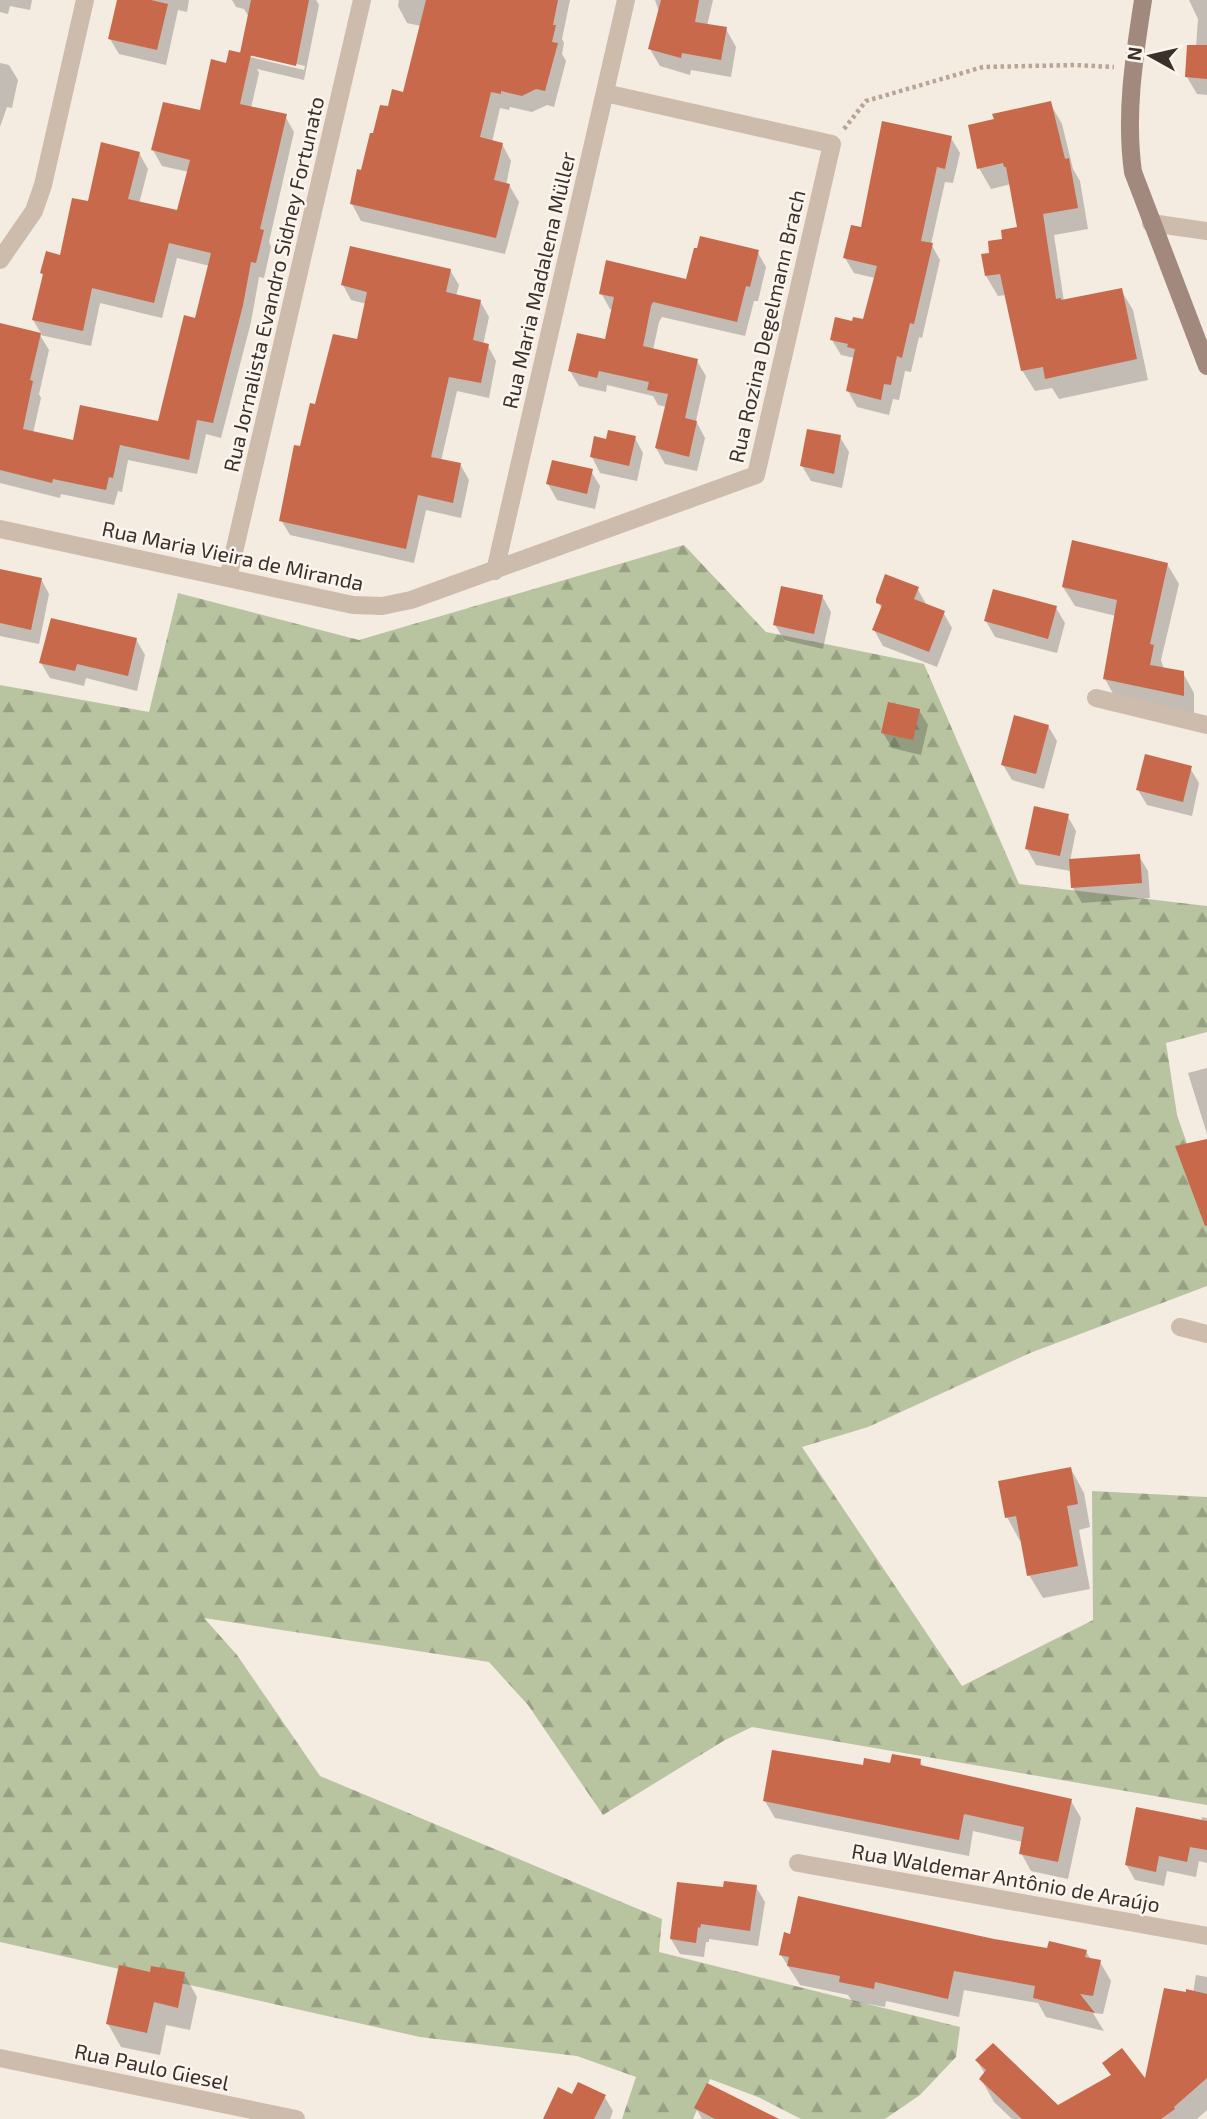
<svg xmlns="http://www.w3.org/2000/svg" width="1207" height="2119" font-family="'Exo 2',sans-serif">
	<defs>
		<pattern id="forest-firs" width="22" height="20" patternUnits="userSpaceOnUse" patternTransform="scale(1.75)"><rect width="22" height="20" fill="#b8c4a0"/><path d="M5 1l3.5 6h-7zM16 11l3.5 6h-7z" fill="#97a083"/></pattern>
	</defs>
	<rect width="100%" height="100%" fill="#f4ebe1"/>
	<path fill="url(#forest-firs)" d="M684 545 766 632 924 664 1019 884 1207 906V1032L1166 1043 1177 1115 1207 1201V1286L1030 1353 868 1427 802 1447 962 1686 1093 1620 1092 1491 1207 1497V1805L752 1727 725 1740 603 1815 528 1705 489 1662 204 1618 237 1655 320 1776 662 1919 659 1952 960 2027 956 2057 920 2095 885 2119H801L758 2097 710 2079 693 2119H622L636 2077 577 2056 420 2037 0 1942V685L149 712 178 593 359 640Z"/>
	<path fill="#0003" fill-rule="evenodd" d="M0 0H32L30 10 10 6 8 14 0 12Z
		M119 0H189L187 12 178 10 166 65 119 54 110 39Z
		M232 0H316L319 5 304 80 257 69 259 73 251 108 285 116 294 132 269 242 271 247 264 278 259 277 251 322 221 438 206 434 197 474 128 460 122 492 118 491 114 505 61 494 60 498 0 483V378L11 328 42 335 33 320 44 277 42 273 61 257 89 203 139 153 148 169 139 204 179 212 189 172 162 166 153 150 201 112 227 65 241 55 249 17 244 9 236 7ZM250 53 305 66 304 70 250 57ZM177 258 210 266 196 320 159 423 75 442 33 433 41 398 39 394 49 350 40 335 91 346 100 303 162 318Z
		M399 0H570L562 39 564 43 562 54 566 61 554 107 547 105 532 112 510 107 509 110 500 108 492 142 502 144 511 161 506 185H509L519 202 505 254 361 221 352 204 374 136 389 108 405 94 421 26 407 23 398 6Z
		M655 0H713L707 26 726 29 736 47 731 77 691 70 690 75 660 66 650 49 659 12Z
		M1189 0H1207V95L1197 94 1187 77 1196 47 1198 19Z
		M0 63 9 65 18 80 12 108 7 107 0 127Z
		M1050 103 1062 124 1073 169 1080 181 1088 229 1054 235 1064 302 1121 290 1133 310 1148 380 1059 399 1052 388 1035 391 1022 370 1006 295 998 296 986 276 991 254 1004 240 1019 229 1011 184 991 189 979 168Z
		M951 138 960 153 953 183 945 182 931 244 940 260 922 338 919 337 911 372 905 371 899 400 893 399 889 415 857 407 848 391 855 358 841 355 832 340 853 323 865 321 875 278 854 273 845 258 863 229Z
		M757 251 766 267 758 301H754L745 336 662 317 659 322 653 350 697 361 706 376 696 421 705 438 697 471 665 464 656 448 667 407 658 405 653 396 607 385 606 392 579 386 570 371 607 341 613 310 610 309 601 293 687 281Z
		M450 270 459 285 456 296 480 301 489 317 483 345 488 346 496 361 489 398 457 391 441 461 460 464 469 480 461 518 426 510 414 563 290 535 281 520 301 448 316 406 358 341 367 304 351 300 343 285Z
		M840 437 849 452 842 488 811 481 802 466Z
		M635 438 643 453 637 481 600 473 592 457 607 441Z
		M591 471 600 486 595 509 557 500 548 484Z
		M1167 564 1179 584 1161 660 1164 669 1183 673 1194 693V714L1116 699 1105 679 1116 616 1075 606 1063 587Z
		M0 571 41 579 49 594 39 644 0 636Z
		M917 588 926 604 943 612 952 628 937 667 883 646 874 630 882 609 878 602Z
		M822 596 831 612 823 649 784 640 775 625Z
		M1056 608 1065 623 1057 653 995 637 986 621Z
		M136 639 145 655 137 691 86 678 84 686 50 678 41 663Z
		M919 710 928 725 921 755 892 748 883 733Z
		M1048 726 1057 741 1044 789 1012 780 1003 765Z
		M1190 768 1199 783 1192 816 1147 805 1138 790Z
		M1067 815 1076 831 1070 861 1139 856 1148 871 1150 898 1082 903 1073 888 1071 871 1036 865 1027 849Z
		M1207 1068V1134L1188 1073Z
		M1071 1469 1084 1493 1090 1527 1079 1530 1090 1589 1043 1598 1029 1575 1022 1540 1020 1541 1007 1517Z
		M920 1761 924 1768 1071 1801 1081 1818 1068 1879 1031 1871 1021 1853 1023 1842 973 1831 969 1856 775 1818 765 1801 865 1767Z
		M1202 1817 1207 1818V1863L1199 1861 1196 1877 1167 1871 1164 1886 1135 1880 1126 1864 1201 1822Z
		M756 1887 765 1902 758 1946 709 1939V1942H706L704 1957 680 1954 671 1939 724 1889Z
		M993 1941 1049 1950 1086 1951 1091 1960 1100 1962 1111 1981 1103 2014 1093 2013 1104 2031 1046 2017 1038 2003 964 1990 959 2017 886 2001 885 2007 852 2001 848 1995 800 1985 781 1955Z
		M152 1974H184L197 1997 190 2030 166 2025 160 2055 121 2047 108 2024Z
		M1196 1975 1207 1977V2110L1197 2119H1012L994 2102 981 2079 985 2074 977 2061 1058 2107 1146 2082 1193 1993Z
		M573 2096H604L613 2111 610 2119H548Z
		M696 2108 763 2119H702Z"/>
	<path fill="#c8694b" d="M117 0H151L168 4 157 50 108 39Z
		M251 0H309L296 66 240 53Z
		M426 0H558L553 25H556L552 42 558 43 545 91 536 89 522 96 501 91V94L491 92 480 137 503 143 494 180 510 184 496 238 350 204 357 169 361 170 370 133H373L380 105 388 106 392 89 403 92Z
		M661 0H699L695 22 727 27 721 60 682 53 681 58 648 49Z
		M1187 45H1207V79L1185 77Z
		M229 50 251 55 240 104 287 114 260 229 264 230 256 263 251 262 243 305 213 423 197 420 189 460 120 445 113 478 109 477 106 490 53 479 52 483 0 470V323L41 333 30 380 33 381 23 429 73 440 80 405 158 421 184 315 195 318 211 253 169 243 154 303 92 288 83 331 32 320 43 274 40 273 46 251 60 255 72 198 88 201 101 142 140 152 128 199 177 210 190 160 151 150 163 102 200 110 211 59 226 63Z
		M1051 101 1065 159 1069 158 1078 208 1043 214 1056 299 1061 298V300L1122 288 1137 359 1045 379 1043 367 1021 371 1000 274 985 276 981 254 989 253 988 241 1002 239 1001 230 1017 227 1006 167H1004L1003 163 977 169 968 125 994 119 992 114Z
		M882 121 952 136 945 169 937 167 921 241 933 243 914 324 910 323 902 358 897 356 891 385 884 384 881 400 846 391 855 349 847 347 848 344 830 340 835 317 852 321 853 317 863 319 877 266 843 258 851 225 861 227Z
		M700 236 759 250 750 287 746 286 737 322 653 302 651 306 643 346 698 359 685 418 697 421 689 457 655 448 668 394 647 390 649 382 599 371 597 378 568 371 577 333 605 339 614 297 599 294 606 260 686 279 694 248H697Z
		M350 246 451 269 446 292 481 300 473 340 489 344 481 383 449 377 431 457 461 463 453 503 418 495 406 549 279 521 294 445 300 446 310 403 315 404 333 334 357 339 367 292 341 285Z
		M807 429 841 435 834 474 800 466Z
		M608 430 636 436 629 466 590 457 594 436 606 439Z
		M552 460 593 469 587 494 546 484Z
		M1072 540 1168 563 1150 644 1154 645 1150 665 1184 671V696L1103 679 1117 600 1062 587Z
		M0 569 42 578 31 630 0 623Z
		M885 574 919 587 914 599 945 611 929 652 872 630 882 605 876 603V599Z
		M781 586 823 595 814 634 773 625Z
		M993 589 1057 606 1048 639 984 621Z
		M51 618 137 638 128 676 77 664 75 671 39 663Z
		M888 702 920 709 913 740 881 733Z
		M1014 715 1049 725 1036 774 1001 765Z
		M1145 754 1192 766 1183 802 1136 790Z
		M1034 806 1069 814 1060 856 1025 849Z
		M1140 854 1142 883 1071 888 1069 859Z
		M1207 1139V1225L1205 1226 1175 1146Z
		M1071 1467 1078 1504 1067 1506 1078 1566 1027 1576 1016 1516 1005 1518 998 1481Z
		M772 1750 863 1765 864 1758 890 1763 892 1754 921 1759 920 1765 1072 1799 1058 1862 1019 1854 1024 1827 964 1814 959 1840 763 1801Z
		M1136 1807 1207 1821V1850L1190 1847 1187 1862 1159 1856 1156 1872 1125 1865Z
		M724 1881 757 1885 750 1931 701 1924 700 1928 698 1927 696 1943 670 1939 677 1882 723 1887Z
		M798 1896 994 1939 1047 1948 1049 1941 1087 1950 1085 1957 1101 1960 1093 1996 1080 1994 1095 2013 1033 1998 1035 1986 954 1971 948 1999 875 1982 874 1989 839 1982 840 1976 787 1966 789 1957 779 1955 784 1932 790 1934Z
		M119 1965 150 1972 151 1966 185 1972 178 2008 154 2002 147 2033 106 2024Z
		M1164 1988 1186 1992V1989L1207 1994V2078L1174 2107 1175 2109 1161 2119H1022L979 2079 986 2070 975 2060 993 2043 1058 2105 1111 2075 1102 2063 1122 2048 1145 2078Z
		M578 2082 606 2095 594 2119H543L558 2087 572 2094Z
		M707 2083 779 2119H715L694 2108Z"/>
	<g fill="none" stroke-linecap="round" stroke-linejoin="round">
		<path stroke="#b9a596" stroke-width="4.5" stroke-dasharray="3.5 3.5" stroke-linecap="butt" d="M844 129 866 101 983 67 1075 65 1114 67"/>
		<path stroke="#cdbbac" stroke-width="18" d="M1151 223 1207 231
			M0 260 34 211 43 185 85 0
			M0 529 353 605 382 606 411 600 756 475 832 144 605 93
			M495 571 626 0
			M228 578 362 0
			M1096 698 1207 725
			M1180 1327 1207 1334
			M798 1863 1207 1936
			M0 2058 296 2119"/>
		<path stroke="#a18a7d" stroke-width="18" d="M1143 0C1134 58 1125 114 1133 172L1207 366"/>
	</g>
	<g text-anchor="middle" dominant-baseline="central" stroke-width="5" stroke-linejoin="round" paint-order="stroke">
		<g font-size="21" fill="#3b302b" stroke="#fbf5ee">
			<text transform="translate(538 280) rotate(-77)">Rua Maria Madalena Müller</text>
			<text transform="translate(273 284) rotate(-77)">Rua Jornalista Evandro Sidney Fortunato</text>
			<text transform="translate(766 326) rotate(-77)">Rua Rozina Degelmann Brach</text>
			<text transform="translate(233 555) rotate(12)">Rua Maria Vieira de Miranda</text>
			<text transform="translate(1006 1877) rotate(10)">Rua Waldemar Antônio de Araújo</text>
			<text transform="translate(152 2066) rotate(12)">Rua Paulo Giesel</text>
		</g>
	</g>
	<g transform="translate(1151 56) rotate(278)" stroke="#fbf5ee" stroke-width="5" paint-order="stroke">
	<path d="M0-5L12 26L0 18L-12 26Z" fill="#3b302b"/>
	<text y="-10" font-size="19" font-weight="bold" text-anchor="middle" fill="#3b302b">N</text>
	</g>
</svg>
